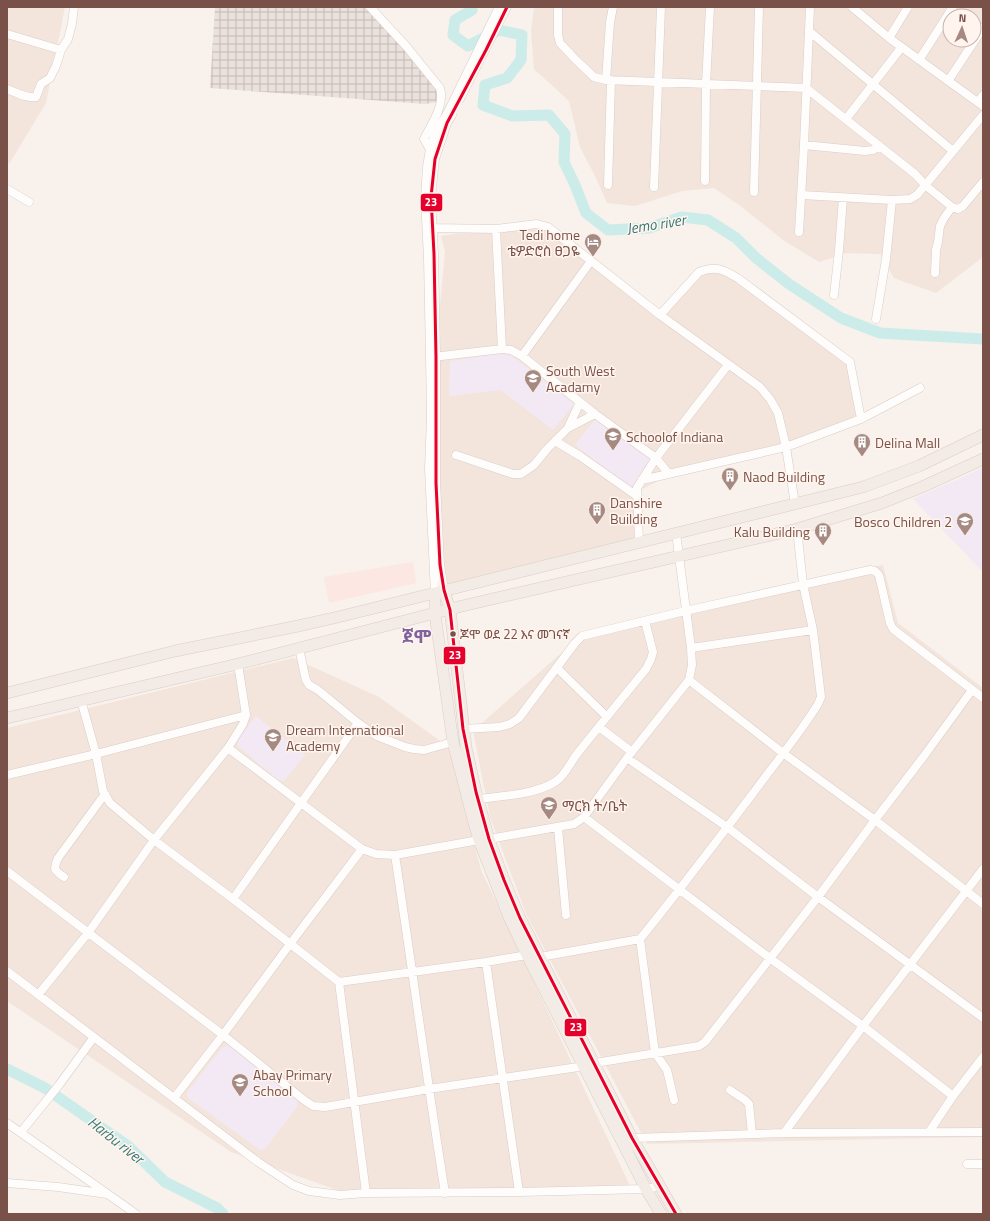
<svg xmlns="http://www.w3.org/2000/svg" width="990" height="1221" font-family="'Titillium Web','Noto Sans Ethiopic',sans-serif">
	<defs>
		<pattern id="industrial-grid" width="8" height="8" patternUnits="userSpaceOnUse"><rect width="8" height="8" fill="#ebe1dc"/><path d="M0 4h8M4 0v8" fill="none" stroke="#c3b9b4"/></pattern>
	</defs>
	<rect width="100%" height="100%" fill="#f8f1ec"/>
	<path fill="#f4e5dc" fill-rule="evenodd" d="M7 7H65L46 103 9 164 7 162Z
		M534 7H983V257L936 293 894 278 880 254 846 253 819 262 783 240 742 207 714 188 682 191 635 206 607 203 596 178 580 147 569 101 534 69 531 31ZM950 16H974V40H950Z
		M542 221 665 314 697 274 717 268 741 279 849 364 857 422 787 446 677 471 635 493 640 540 444 589 435 358 445 252 441 236Z
		M883 565 898 623 983 688V1137L647 1144 526 914 490 817 473 731 585 632 645 621 801 581Z
		M293 658 379 697 450 748 481 870 630 1186 348 1194 231 1152 7 1001V728Z"/>
	<path fill="#fce7e2" d="M413 562 416 583 329 603 324 577Z"/>
	<path fill="url(#industrial-grid)" d="M215 7H367L438 88V102L425 104 210 88Z"/>
	<path fill="#f2e9f4" d="M499 354 512 356 574 404 553 430 501 390 449 396 450 361Z
		M596 418 651 457 631 488 575 445Z
		M983 467V572L913 499 970 474Z
		M256 716 305 755 284 781 278 780 238 746 237 744 238 739Z
		M228 1045 232 1047 298 1100 297 1107 265 1149 260 1150 188 1098 187 1095 188 1091 222 1048Z"/>
	<g fill="none" stroke-linecap="round" stroke-linejoin="round">
		<path stroke="#cbece9" stroke-width="11" d="M472 7V10L455 20 453 35 468 46 499 30 522 35 521 60 507 78 485 85 483 105 512 116 549 115 565 134 564 162 575 185 586 213 608 230 649 228 682 217 708 220 736 238 756 258 789 284 841 318 880 333 983 339
			M7 1069 45 1088 128 1146 165 1182 217 1208 223 1214"/>
		<g stroke="#d7cdc8" stroke-width="9">
			<path id="minor" d="M370 7 406 46 440 88C445 106 432 123 424 139L431 151
				M558 7V35L560 43 576 60 594 77 606 80 806 88 915 174 925 185 952 207 958 209 963 206 983 182
				M852 7 889 38 983 106
				M809 31 953 151
				M7 34 61 50
				M889 38 908 7
				M919 60 953 7
				M606 80 610 22 613 7
				M948 81 983 28
				M7 89C15 92 27 99 36 97L41 84 50 78 56 66 61 50 68 39 72 24 74 7
				M460 99 507 7
				M978 102 983 95
				M846 119 901 48
				M804 145 865 151 873 150 880 146
				M705 181 706 84 710 7
				M608 185 611 80
				M654 187 661 7
				M7 189 29 202
				M754 192 759 7
				M801 195 892 200 910 199 917 195 983 115
				M433 228 496 229 537 224 548 227 660 315 760 387 770 399 778 413 786 447 795 504
				M496 229 502 349
				M799 232 804 145 810 7
				M935 273 936 250 938 242 940 226 944 218 952 207
				M834 295 839 250 843 198
				M660 315 699 272C716 265 724 270 739 279L850 362 861 419
				M876 319 886 259 892 200
				M522 356 591 261
				M433 357 502 349 511 350 522 356 595 414 656 458 669 474
				M568 428 580 402
				M555 441 580 456 637 496
				M456 455 513 474H521L534 465 547 449 568 428 595 414
				M642 480 786 447 861 419 920 388
				M639 542 637 488 656 458 728 365
				M444 590 440 565 436 483V357L434 254 431 197 435 159 447 123 452 115
				M435 593 429 469 431 417 430 357 428 258 425 198 427 167 430 149 435 134 449 110 499 7
				M299 648 305 676 306 680 309 685 318 690 358 723 377 736 405 747 414 749 424 750 453 742
				M691 648 813 630
				M557 668 607 717
				M689 680 783 753 875 820 983 904
				M81 700 96 754 246 715
				M599 727 632 752
				M463 729 499 727 510 724 519 718 575 643 582 636 685 611 870 570 875 571 879 575 890 623 893 629 983 698
				M228 748 362 849 376 854 395 855 479 840
				M627 758 727 827 818 897 983 1018
				M7 775 96 754 103 791 110 803 154 840 233 899 339 982 486 962 527 955
				M478 799C501 796 534 795 555 782 565 776 570 763 577 754 600 725 623 697 646 669L651 659 653 652 645 621
				M584 817 771 959 863 1026 953 1096
				M558 828 566 915
				M489 839 574 824 584 817 627 758 689 680 692 665 691 648 676 533
				M395 855C412 967 427 1080 445 1193
				M7 871 223 1035 304 1100 313 1106 325 1107 429 1089 585 1066
				M64 877C54 870 53 870 58 858L105 794
				M233 899 301 803 358 723
				M640 939 655 1053 667 1070 674 1100
				M540 957 640 939C679 891 716 842 754 792 775 763 799 735 818 704L821 697 813 630 803 584 797 529
				M486 962 519 1192
				M7 971 258 1162 293 1185 309 1191 340 1195 366 1193 519 1192 646 1189 660 1186
				M339 982 366 1193
				M38 995 88 933 154 840 228 748 243 724 246 715 238 664
				M595 1063 693 1047 699 1046 705 1042 818 897 875 820 924 756 972 690
				M730 1090 745 1100 749 1104 752 1134
				M174 1098 223 1035 290 944 362 849
				M7 1123 136 1214
				M21 1132 59 1085 94 1037
				M929 1132 953 1096 983 1057
				M784 1133 863 1026 983 869
				M632 1138 784 1133 983 1132
				M967 1164H983
				M7 1183 58 1187 107 1194"/>
		</g>
		<g stroke="#dacdc9" stroke-width="12">
			<path id="major" d="M444 590 450 610 466 747 476 792 489 839 504 880 520 918 632 1138 676 1214
				M435 593V614L453 742 474 823 479 840 509 917 527 955 646 1189 661 1214
				M7 693 175 651 298 626 338 617 863 487 919 466 983 435
				M7 718 238 664 462 606 797 529 882 503 922 487 983 459"/>
		</g>
		<use href="#minor" stroke="#fefdfc" stroke-width="8"/>
		<use href="#major" stroke="#f3ebe5" stroke-width="11"/>
		<g stroke="#fff5ee" stroke-width="6">
			<path id="bus-1" d="M507 7 486 50 447 123 435 159 431 197 434 254 436 357V483L440 565 444 590 450 610 463 729 476 792 489 839 504 880 520 918 632 1138 676 1214"/>
		</g>
		<use href="#bus-1" stroke="#e4002b" stroke-width="3"/>
	</g>
	<defs>
		<g id="hotel-pin" transform="scale(0.9)"><path d="M0 17L-7.5 6A9.5 9.5 0 1 1 7.5 6Z" fill="#a68981" stroke="#fff5ee"/><path d="M-6-4.5h1.5V1H6V5H4.5V3h-9V5H-6ZM-4 0a1.8 1.8 0 1 1 3.6 0ZM.5 0V-2.5h3Q6-2.5 6 0Z" fill="#fff"/></g>
		<g id="school-pin" transform="scale(0.9)"><path d="M0 17L-7.5 6A9.5 9.5 0 1 1 7.5 6Z" fill="#a68981" stroke="#fff5ee"/><path d="M0-5L7-2L0 1L-7-2ZM-4 1L0 2.5L4 1V4Q0 6-4 4Z" fill="#fff"/></g>
		<g id="building-pin" transform="scale(0.9)"><path d="M0 17L-7.5 6A9.5 9.5 0 1 1 7.5 6Z" fill="#a68981" stroke="#fff5ee"/><path d="M-4-6H4V6H1V3H-1V6H-4ZM-2.5-4.3h1.7v1.8h-1.7ZM.8-4.3h1.7v1.8H.8ZM-2.5-1h1.7V.8h-1.7ZM.8-1h1.7V.8H.8Z" fill="#fff"/></g>
	</defs>
	<g fill-rule="evenodd">
		<use href="#hotel-pin" x="593" y="242"/>
		<use href="#school-pin" x="533" y="378"/>
		<use href="#school-pin" x="613" y="436"/>
		<use href="#building-pin" x="862" y="442"/>
		<use href="#building-pin" x="730" y="476"/>
		<use href="#building-pin" x="597" y="510"/>
		<use href="#school-pin" x="965" y="521"/>
		<use href="#building-pin" x="823" y="531"/>
		<use href="#school-pin" x="273" y="737"/>
		<use href="#school-pin" x="549" y="805"/>
		<use href="#school-pin" x="240" y="1082"/>
	</g>
	<circle fill="#7a5148" stroke="#fff5ee" stroke-width="1.5" cx="453" cy="634" r="3.5"/>
	<g text-anchor="middle" dominant-baseline="central" stroke-width="3" stroke-linejoin="round" paint-order="stroke">
		<g font-size="13" fill="#7a5148" stroke="#fff5ee" text-anchor="start">
			<text x="460" y="634">ጆሞ ወደ 22 እና መገናኛ</text>
		</g>
		<g font-size="14" fill="#7a5148" stroke="#fff5ee" text-anchor="start">
			<text x="580" y="234" text-anchor="end">Tedi home<tspan x="580" dy="16">ቴዎድሮስ ፀጋዬ</tspan></text>
			<text x="546" y="370">South West<tspan x="546" dy="16">Acadamy</tspan></text>
			<text x="626" y="436">Schoolof Indiana</text>
			<text x="875" y="442">Delina Mall</text>
			<text x="743" y="476">Naod Building</text>
			<text x="610" y="502">Danshire<tspan x="610" dy="16">Building</tspan></text>
			<text x="952" y="521" text-anchor="end">Bosco Children 2</text>
			<text x="810" y="531" text-anchor="end">Kalu Building</text>
			<text x="286" y="729">Dream International<tspan x="286" dy="16">Academy</tspan></text>
			<text x="562" y="805">ማርክ ት/ቤት</text>
			<text x="253" y="1074">Abay Primary<tspan x="253" dy="16">School</tspan></text>
		</g>
		<g font-size="15" font-style="italic" fill="#387978" stroke="#fff5ee">
			<text transform="translate(656 224) rotate(-9)">Jemo river</text>
			<text transform="translate(116 1140) rotate(38)">Harbu river</text>
		</g>
		<g font-size="18" font-weight="bold" fill="#80639e" stroke="#fff5ee">
			<text x="417" y="636">ጀሞ</text>
		</g>
	</g>
	<g stroke="#fff5ee" stroke-width="1.5">
		<rect x="420" y="193" width="23" height="19" rx="4" fill="#e4002b"/>
		<rect x="443" y="646" width="23" height="19" rx="4" fill="#e4002b"/>
		<rect x="564" y="1018" width="23" height="19" rx="4" fill="#e4002b"/>
	</g>
	<g font-size="11" text-anchor="middle" font-weight="bold" fill="#fff">
		<text x="431" y="206">23</text>
		<text x="455" y="659">23</text>
		<text x="576" y="1031">23</text>
	</g>
	<rect width="990" height="1221" fill="none" stroke="#7a5148" stroke-width="16"/>
	<g transform="translate(962 28) rotate(3)"><circle r="19" fill="#fff5ee" stroke="#cab3ac"/>
	<path d="M0-3L7 15L0 10L-7 15Z" fill="#a68981"/>
	<text y="-6" font-size="11" font-weight="bold" text-anchor="middle" fill="#7a5148">N</text>
	</g>
</svg>
